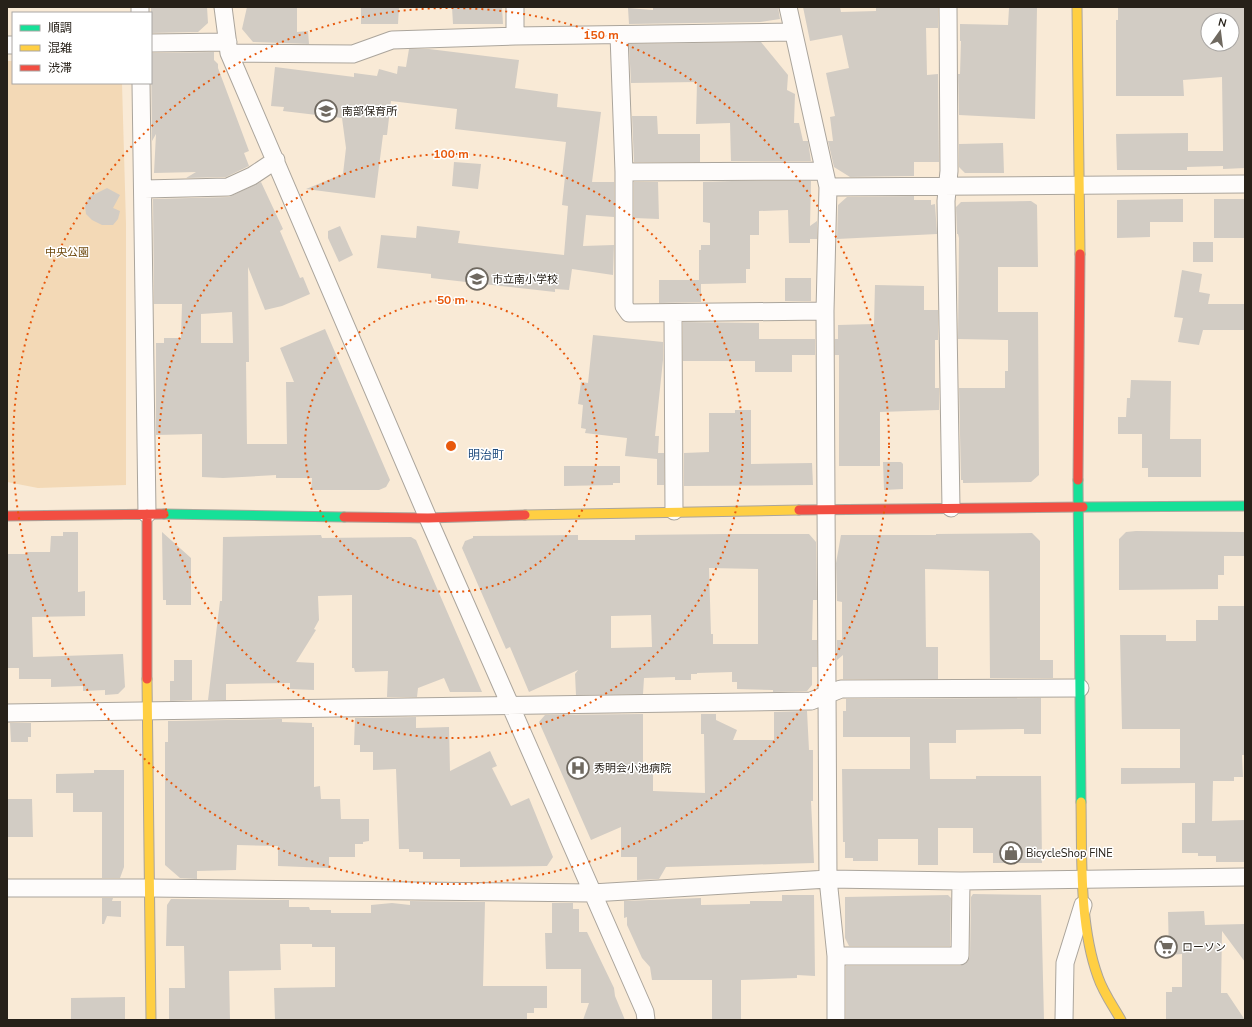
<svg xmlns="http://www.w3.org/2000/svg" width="1252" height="1027" font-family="'Nunito Sans','Noto Sans JP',sans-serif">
	<rect width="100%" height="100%" fill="#f5eee4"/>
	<path fill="#f9ead6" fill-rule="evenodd" d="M7 7H1245V1020H7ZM13 13H151V83H13ZM1208 20H1232V44H1208Z"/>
	<path fill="#f3d9b6" d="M7 61H13V83H122L126 224V485L38 488 7 482Z"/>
	<path fill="#d2ccc4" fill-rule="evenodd" d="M151 7H207L208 23 198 32 151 33Z
		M247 7H297V32L308 31 309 44 253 42 242 29Z
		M361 7H399L398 24H361Z
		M452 7H502L503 24H453Z
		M653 7H778L780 19 760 22 629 24 628 8 653 10Z
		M803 7H840L841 12 876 11V7H938V28H926L927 75 938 74 939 162H914V176L850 177 834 167 828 141H833L830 117 835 116 826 73 849 68 842 35 810 41Z
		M1118 7H1245V168L1223 169V166L1187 167V170H1117L1116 134 1188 133V151H1223V147L1222 77 1183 80 1184 96H1116V20H1118ZM1208 20H1232V44H1208Z
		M1009 8H1037L1035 119 959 115 958 74H960L961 41H960V24L1008 25Z
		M761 42 788 75 787 90 795 94 794 123H799L803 141H808L811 161H731L730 123 696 124 697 82 631 83 629 44Z
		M409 49H429L519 60 515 88 558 94 557 107 601 112 592 182H614V217L586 215 583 246 614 245 613 275 572 269 569 290 555 289V292L431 278V274L377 268 381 235 416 238 417 226 460 231 458 243 564 255 568 206 562 205 565 177H562L566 142 455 129 457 109 391 101 387 135H383L375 198 306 189 343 174 346 148 342 118 283 111 284 107 271 106 275 67 354 77V73L377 76 379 69 397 74 398 66 406 67Z
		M214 52V60L218 64V68L249 151 244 153 249 166 226 177 186 178 196 172 154 173 156 134 152 141 151 53Z
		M632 116H657L658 134H700V162H634Z
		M1003 143 1004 173H965L959 167V144Z
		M454 162 481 164 478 189 452 186Z
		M732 181H811L810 226 817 221V239H810V243H789L788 210 759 211V235H750V269H746V283L701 284V302L659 303V280H699V250H701V245H710V223L703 222V182Z
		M261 182 283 229 280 231 300 278 303 277 310 294 282 306 265 310 248 267 249 362H246L247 444H287L286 382H294L280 348 325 329 390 480 386 487 379 490H311L312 478H276V475L223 478 202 477V434L156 435V343H164V338H181L182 304H154L153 199 229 197ZM232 312 233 343H201V314Z
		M634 182H658L659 219 634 218Z
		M107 188 120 195 113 208 120 211 118 219 113 225H102L92 220 86 214 85 206 89 197Z
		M914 196V200H931V205L935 204 937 234 837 239 838 205 847 197Z
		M1183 199V222H1150V237L1117 238V200Z
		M1214 199H1245V238H1214Z
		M1031 201 1037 205 1038 267H998V312H1038L1039 475 1031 482 963 483V480H961L959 388H1005V371H1008V340L958 339 959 238 958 234H957L956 207 961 202Z
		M340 226 353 255 339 262 328 238V231Z
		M1193 242H1213V262H1193Z
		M1182 270 1202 274 1199 292 1210 294 1208 304H1245V330H1203L1199 345 1178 342 1183 318 1174 317Z
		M785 278H811V301H785Z
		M875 285 924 286V310H938V340H935V388H939V410L880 412V466H839V355H835V339H838V325L874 324Z
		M683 322 759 323V339H815V355H792V372H755V361H683Z
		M593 335 663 342V360L655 436H659L658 453H664V485H657V459L625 456 627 438 585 433 586 429 581 428 583 405 578 404 581 382 588 383Z
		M1131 380 1171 381 1170 439H1201V477H1148V468H1142V434H1118V417H1126L1127 398H1130Z
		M735 410H751V464L812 463 813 485 684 486V453L709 452V413H735Z
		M883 462H901L903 464V489L884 490Z
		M564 466H620V483H613V485L564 486Z
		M1136 531 1245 532V556H1224V575H1218V589L1119 590V539L1126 532Z
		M63 532H78V592L85 591V616L32 617 33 657 123 654 125 687 118 694 105 695V690L83 691V686L51 687V679H19V668H7V554H27V552H50L51 536H63Z
		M162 532 191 558V605H166V600H163Z
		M1032 533 1040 541V660H1053V678H990L989 571 925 569 926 647H938V679H843V655L837 660V640H842V602L837 601 836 563 841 535H936V534Z
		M726 534H809L816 542 817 600H813L812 640H817V667H812V685L807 691 773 692V690L737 689V682H732V672L697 673V674H691V680H675V677L644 678 643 694 576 695 575 674 578 670 529 692 510 647 506 649 462 548 465 541 473 538V536L578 535V540H635V535ZM709 568 758 569V644H713V634H711ZM651 615 652 647 611 648V616Z
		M321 535 322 538 411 537 416 540 482 692H450L444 678 418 688 417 697H387L388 671 355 672 354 668H352V595L318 596 319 620 314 629 316 630 296 662 314 663V690L290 689V683L226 684V700H208L220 601H222L223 537Z
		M1218 606H1245V755H1242L1243 777H1234V781H1213L1212 821 1245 820V862H1216V856H1198V853H1182V823H1195V783L1121 784V768H1180V729H1122L1120 635H1166V641H1196V620H1218Z
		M174 660H192V700L170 701V681H174Z
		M1041 698V734H1024V729L956 730V743H929L930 779H976V776H1041L1042 863H993V853H973V828H938V865H918V839H878V861H853V858H845V842H843L842 769H910V737H843V711H846V699Z
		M807 711 809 750H813V801H811L814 863 666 867 659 879 637 880V857H621V827L591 840 539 722 545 715 643 714V766H653V791L705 793 704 734H701V714H716V720L737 730 733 740H774V712Z
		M416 717V728L449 727 450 771 490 751 497 766 492 768 511 806 529 798 553 857 547 866 460 867V859H423V852H409V849H399L396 769 373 770V752H360V745H354L355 718Z
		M282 719V722L312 723V727H314V787L320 786 321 799H340L341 819H369V841L363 842V844H355V857H329V868L278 866V846L237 845 236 870 197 871V879L180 878 165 865V742H168V721Z
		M10 723H31V737H28V742H11Z
		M94 770H124V867L120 878H102V812H73V793H56V774L94 773Z
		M7 799H32L33 837H7Z
		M973 894 1041 895 1044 1020H846V966H960L968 961 970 956 971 897Z
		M782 895H814L815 976 797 975V978L741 980V1020H712V980H652L650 967 642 958 627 925V917L624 918V901L701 898V905L750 904V901H782Z
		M948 895 951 898 950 946H849L845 938V897Z
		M102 898H113L112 901H121V917L107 916 104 924H102Z
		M171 899 289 900V907H309L310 910H331V913H371V905L392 903 410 905V901L485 902 483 986H547V1008H534V1013H527V1020H275L274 988 335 987V947H312V944H280L281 970 229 971 230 1020 169 1019V988H185L184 946H166L167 905Z
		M552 903H573V909H579V932H587L614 988 615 996 625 1020H583L589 1003H581V969H546L545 933H552Z
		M1204 911 1205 925 1245 924V962L1222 931 1221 993H1227L1245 1020H1166V992H1172V987H1182V954L1169 955 1168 912Z
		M125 997V1020H71V998Z"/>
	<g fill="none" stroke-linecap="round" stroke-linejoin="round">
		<g stroke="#aba59c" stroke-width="19">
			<path id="street" d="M140 7V13
				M223 7 229 53 428 518 645 1012 646 1020
				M788 7 828 187 825 311 828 879 836 956V1020
				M948 7 949 171 946 201 951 508
				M619 35 624 172V306L629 313 825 311
				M515 36V7
				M151 43 228 42
				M7 45H13
				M229 53 353 54 392 40 515 36 793 32
				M141 83 147 514
				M624 172 824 171
				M828 187 1245 184
				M144 189 228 187 252 176 276 160
				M673 313 674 511
				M7 713 811 701 841 689 1080 688
				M7 888H150L592 893 828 879 961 881 1245 877
				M836 956H960L961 881
				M1064 1020 1065 963 1083 905"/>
		</g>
		<g stroke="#aba59c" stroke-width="11">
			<path id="fast" d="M1078 480 1081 802
				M1083 507 1245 506
				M164 514 344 517"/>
		</g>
		<g stroke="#aba59c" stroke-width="11">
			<path id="slow" d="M1077 7 1080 254
				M525 515 799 510
				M147 679 151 1020
				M1081 802C1082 857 1079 925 1098 977 1103 992 1113 1006 1121 1020"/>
		</g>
		<g stroke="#aba59c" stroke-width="11">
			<path id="jam" d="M1078 480 1080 254
				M799 510 1083 507
				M147 514V679
				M7 516 164 514
				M344 517 428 518 525 515"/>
		</g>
		<use href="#street" stroke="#fefcfb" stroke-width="17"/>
		<use href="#fast" stroke="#16e098" stroke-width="9"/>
		<use href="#slow" stroke="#ffcf43" stroke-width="9"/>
		<use href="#jam" stroke="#f24e42" stroke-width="9"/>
	</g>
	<g fill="none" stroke="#e8590c" stroke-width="2" stroke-dasharray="2 4">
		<circle cx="451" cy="446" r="146"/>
		<circle cx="451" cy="446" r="292"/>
		<circle cx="451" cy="446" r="438"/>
	</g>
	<defs>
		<g id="school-ring" transform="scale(1.15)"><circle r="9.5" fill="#fff" stroke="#6f6960" stroke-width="1.5"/><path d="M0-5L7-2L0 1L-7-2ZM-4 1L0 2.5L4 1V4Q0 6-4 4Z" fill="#6f6960"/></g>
		<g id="hospital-ring" transform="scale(1.15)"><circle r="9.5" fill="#fff" stroke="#6f6960" stroke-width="1.5"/><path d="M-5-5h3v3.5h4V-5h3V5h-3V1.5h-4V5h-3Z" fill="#6f6960"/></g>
		<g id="shop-ring" transform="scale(1.15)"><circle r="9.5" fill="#fff" stroke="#6f6960" stroke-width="1.5"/><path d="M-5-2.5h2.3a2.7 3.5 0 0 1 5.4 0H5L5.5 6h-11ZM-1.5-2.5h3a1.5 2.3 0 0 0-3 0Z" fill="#6f6960"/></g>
		<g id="supermarket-ring" transform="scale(1.15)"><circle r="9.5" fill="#fff" stroke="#6f6960" stroke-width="1.5"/><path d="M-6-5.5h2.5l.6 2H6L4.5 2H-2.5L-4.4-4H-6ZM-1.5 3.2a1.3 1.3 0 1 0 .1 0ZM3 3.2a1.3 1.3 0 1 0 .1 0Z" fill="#6f6960"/></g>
	</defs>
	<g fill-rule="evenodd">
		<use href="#school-ring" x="326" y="111"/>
		<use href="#school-ring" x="477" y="279"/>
		<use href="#hospital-ring" x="578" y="768"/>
		<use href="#shop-ring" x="1011" y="853"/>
		<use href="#supermarket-ring" x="1166" y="947"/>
	</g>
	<g text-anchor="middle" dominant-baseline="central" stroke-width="3" stroke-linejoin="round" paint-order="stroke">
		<g font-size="11" fill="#272119" stroke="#fff" text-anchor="start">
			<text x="342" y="111">南部保育所</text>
			<text x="492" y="279">市立南小学校</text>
			<text x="594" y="768">秀明会小池病院</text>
			<text x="1026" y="853">BicycleShop FINE</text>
			<text x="1182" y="947">ローソン</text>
		</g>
		<g font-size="11" fill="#6f4b10" stroke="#fff">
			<text x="67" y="252">中央公園</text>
		</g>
		<g font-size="12" fill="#1d4a7d" stroke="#fff">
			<text x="486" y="455">明治町</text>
		</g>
	</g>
	<circle cx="451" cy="446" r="6" fill="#e8590c" stroke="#fff" stroke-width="2"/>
	<g font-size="12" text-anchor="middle" font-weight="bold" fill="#e8590c" stroke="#fff" stroke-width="3" stroke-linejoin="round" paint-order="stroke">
		<text x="601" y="39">150 m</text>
		<text x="451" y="158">100 m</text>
		<text x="451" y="304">50 m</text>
	</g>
	<rect width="1252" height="1027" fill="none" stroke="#272119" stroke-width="16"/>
	<rect x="12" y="12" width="140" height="72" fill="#ffffff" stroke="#a9a6a3"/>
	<rect x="20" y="25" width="20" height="6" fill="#16e098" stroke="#a9a6a3"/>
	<text x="48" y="32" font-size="12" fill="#272119">順調</text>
	<rect x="20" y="45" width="20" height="6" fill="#ffcf43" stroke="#a9a6a3"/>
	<text x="48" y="52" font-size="12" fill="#272119">混雑</text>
	<rect x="20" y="65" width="20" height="6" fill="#f24e42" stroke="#a9a6a3"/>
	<text x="48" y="72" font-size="12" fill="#272119">渋滞</text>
	<g transform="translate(1220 32) rotate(14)"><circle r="19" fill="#ffffff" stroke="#a9a6a3"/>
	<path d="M0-3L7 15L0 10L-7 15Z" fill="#6f6960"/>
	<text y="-6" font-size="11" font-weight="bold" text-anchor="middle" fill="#272119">N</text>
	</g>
</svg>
